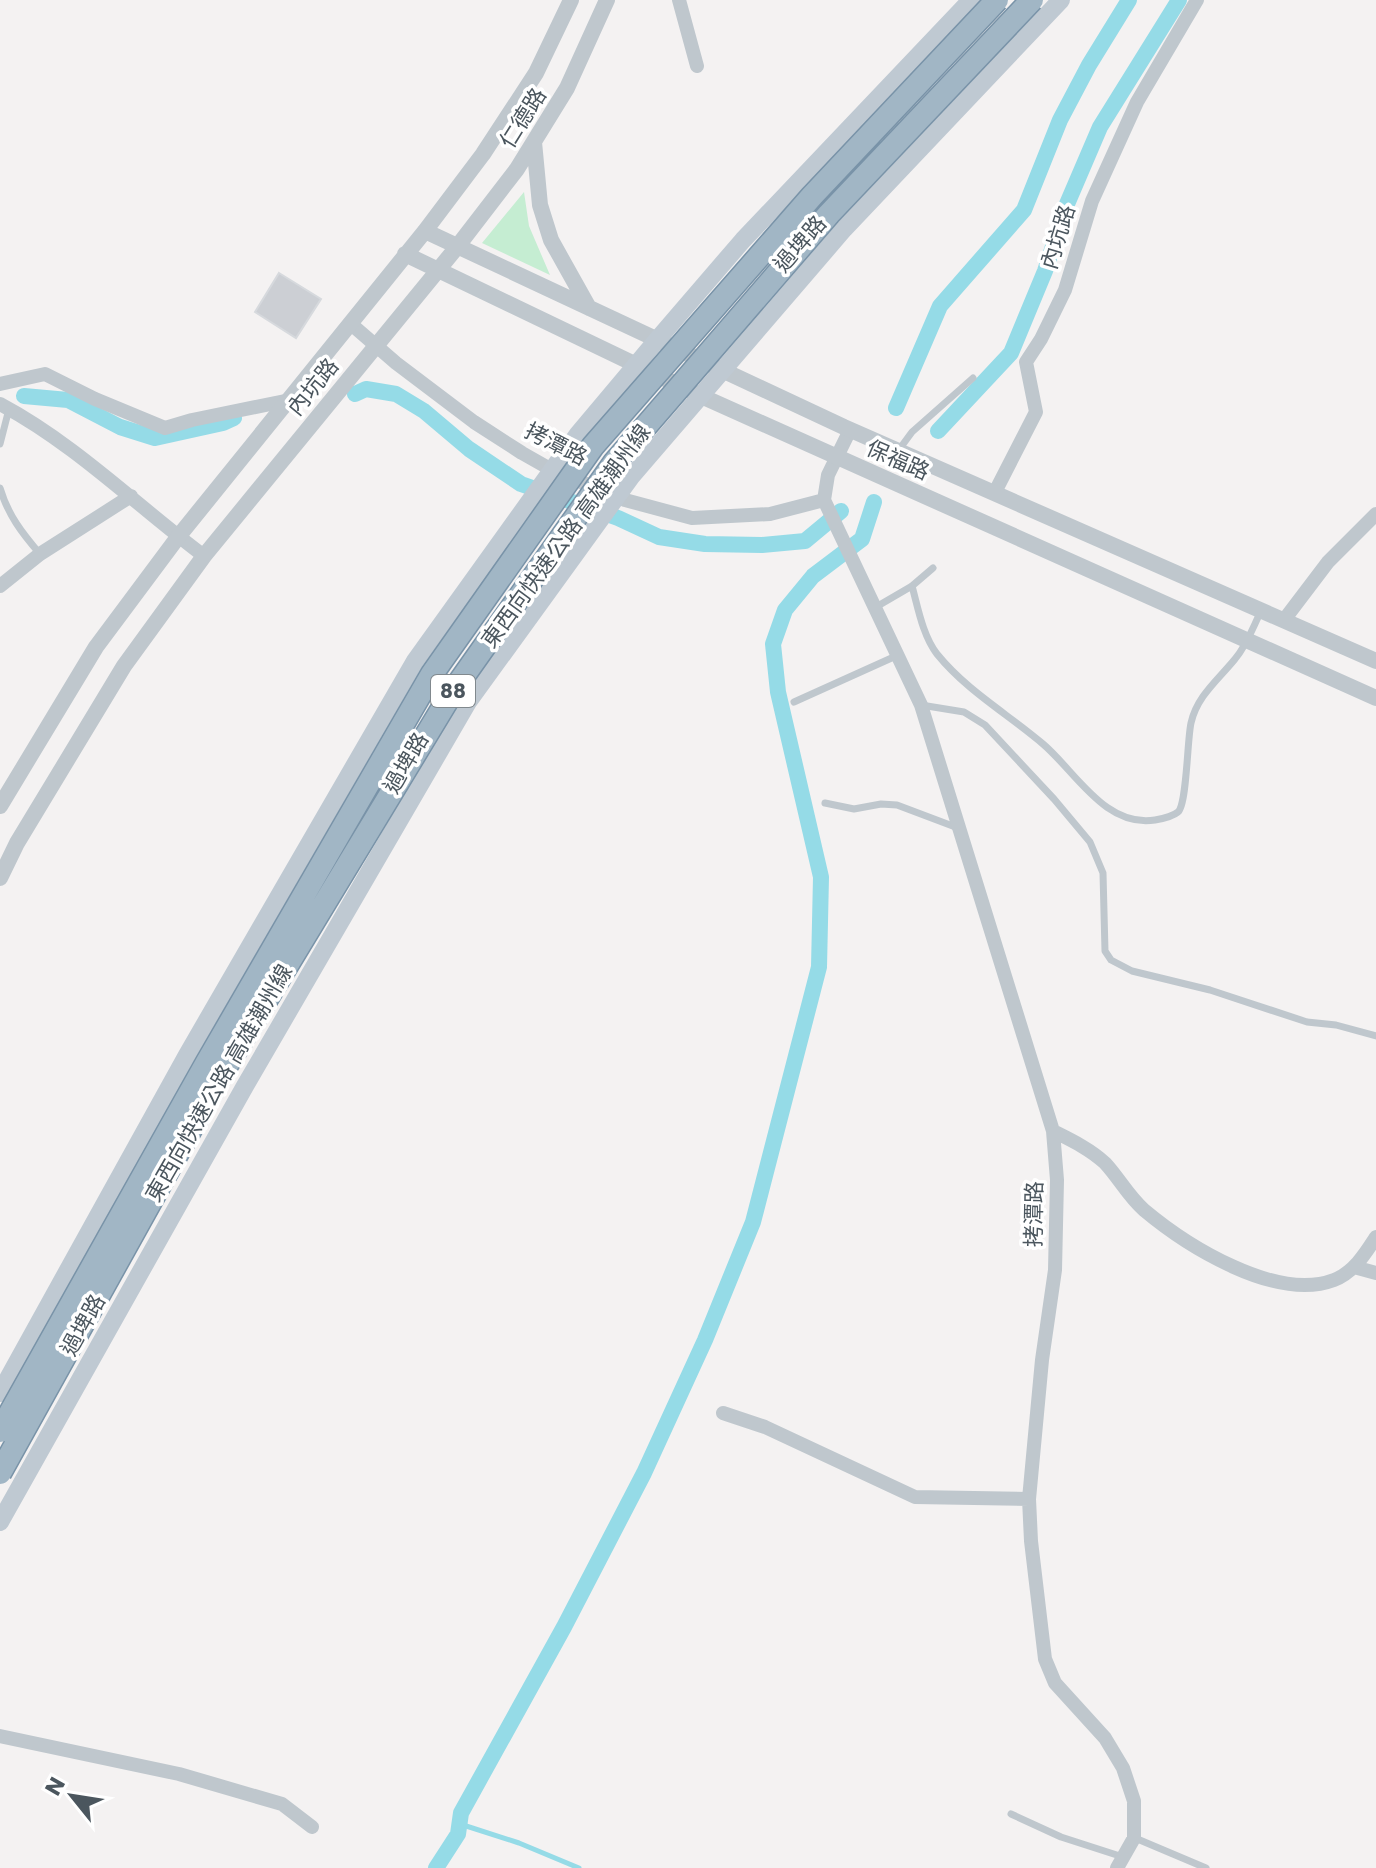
<svg xmlns="http://www.w3.org/2000/svg" width="1376" height="1868" font-family="Poppins,'Noto Sans TC',sans-serif">
	<rect width="100%" height="100%" fill="#f4f2f2"/>
	<path fill="#c5edd2" d="M524 192 529 226 550 275 482 243Z"/>
	<g fill="none" stroke-linecap="round" stroke-linejoin="round">
		<path stroke="#95dbe7" stroke-width="5" d="M460 1824 519 1843 579 1868"/>
		<path stroke="#95dbe7" stroke-width="16" d="M355 394 366 389 396 394 424 411 469 449 521 484 618 518 659 537 705 544 762 545 805 541 841 511
			M24 396 68 400 120 427 155 438 223 423 234 418
			M896 408 940 306 1024 210 1060 120 1089 65 1129 0
			M938 431 1011 353 1045 271 1067 204 1100 127 1179 0
			M436 1868 458 1834 461 1813 564 1627 644 1473 705 1340 753 1222 819 967 821 877 778 692 773 644 785 610 813 576 862 539 874 502"/>
	</g>
	<path fill="#cccfd4" stroke="#d6d9dd" stroke-width="2" d="M279 273 321 299 296 338 255 312Z"/>
	<g fill="none" stroke-linecap="round" stroke-linejoin="round">
		<path stroke="#bfc7cd" stroke-width="7" d="M0 444 9 409
			M898 451 912 432 973 378
			M0 488C8 515 22 533 40 554
			M912 586C918 608 923 636 937 654 967 691 1008 714 1043 744 1075 771 1105 828 1155 820 1161 819 1172 817 1178 812 1187 804 1187 741 1191 723 1197 696 1218 680 1235 659 1247 645 1253 627 1261 611
			M876 607 912 586 933 568
			M794 702 896 656
			M921 705 964 712 985 725 1054 799 1090 842 1103 873 1105 951 1111 960 1132 971 1210 990 1307 1022 1336 1025 1376 1036
			M825 803 854 809 881 804 897 805 958 828
			M1011 1814 1061 1837 1123 1857
			M1135 1838 1206 1868"/>
		<path stroke="#bfc7cd" stroke-width="14" d="M679 0 697 66
			M351 324 396 363 474 422 522 453 552 470 625 500 692 518 770 514 824 500
			M0 384 45 374 95 399 165 428 192 420 290 400
			M0 404C75 444 136 505 204 556
			M850 430 828 475 824 500 921 705 1053 1131 1057 1180 1055 1270 1042 1360 1029 1499 1031 1541 1045 1659 1055 1683 1105 1738 1123 1768 1134 1801V1838L1117 1868
			M995 492 1036 412 1026 362 1041 339 1065 290 1092 201 1137 102 1197 0
			M0 586 40 554 131 496
			M1284 620 1328 562 1376 514
			M1053 1131C1071 1140 1090 1149 1105 1163 1119 1178 1128 1196 1144 1210 1187 1246 1276 1302 1334 1280 1354 1272 1365 1254 1376 1237
			M1354 1267 1376 1273
			M723 1413 765 1427 915 1497 1029 1499
			M0 1736 179 1774 282 1804 312 1827"/>
		<path stroke="#bfc7cd" stroke-width="16" d="M534 142 540 205 551 240 589 308
			M425 231 844 427 1376 661
			M405 254 701 396 1376 698
			M0 806 96 647 178 537 425 231 483 154 536 73 571 0
			M0 878 17 843 124 666 204 556 457 247 517 169 567 88 607 0"/>
		<path stroke="#bfc9d2" stroke-width="18" d="M0 1393 187 1055 415 661 578 434 657 340 743 240 971 0
			M0 1522 245 1086 468 702 631 477 844 229 1061 0"/>
		<g stroke="#7993a8" stroke-width="25" stroke-linecap="butt">
			<path id="trunk-bridge" d="M0 1431 206 1064 432 674 593 446 812 196 997 0
				M0 1473 222 1073 453 691 614 463 829 214 1032 0"/>
		</g>
		<use href="#trunk-bridge" stroke="#a1b6c5" stroke-width="22"/>
	</g>
	<g text-anchor="middle" dominant-baseline="central" stroke-width="7" stroke-linejoin="round" paint-order="stroke">
		<rect fill="#fff" stroke="#81898e" stroke-width="2" x="431" y="675" width="44" height="32" rx="6"/>
		<g font-size="20" font-weight="bold" fill="#4b565e">
			<text x="453" y="691">88</text>
		</g>
		<g font-size="22" fill="#4b565e" stroke="#fff">
			<text transform="translate(523 118) rotate(-58)">仁德路</text>
			<text transform="translate(1058 237) rotate(-73)">內坑路</text>
			<text transform="translate(800 244) rotate(-49)">過埤路</text>
			<text transform="translate(313 387) rotate(-51)">內坑路</text>
			<text transform="translate(556 444) rotate(27)">拷潭路</text>
			<text transform="translate(898 460) rotate(24)">保福路</text>
			<text transform="translate(566 536) rotate(-54)">東西向快速公路 高雄潮州線</text>
			<text transform="translate(406 763) rotate(-60)">過埤路</text>
			<text transform="translate(219 1083) rotate(-60)">東西向快速公路 高雄潮州線</text>
			<text transform="translate(1034 1214) rotate(-89)">拷潭路</text>
			<text transform="translate(83 1325) rotate(-61)">過埤路</text>
		</g>
	</g>
	<g transform="translate(72 1796) rotate(300)" stroke="#ffffff" stroke-width="6" paint-order="stroke">
	<path d="M0-6L14 30L0 20L-14 30Z" fill="#4b565e"/>
	<text y="-12" font-size="22" font-weight="bold" text-anchor="middle" fill="#4b565e">N</text>
	</g>
</svg>
